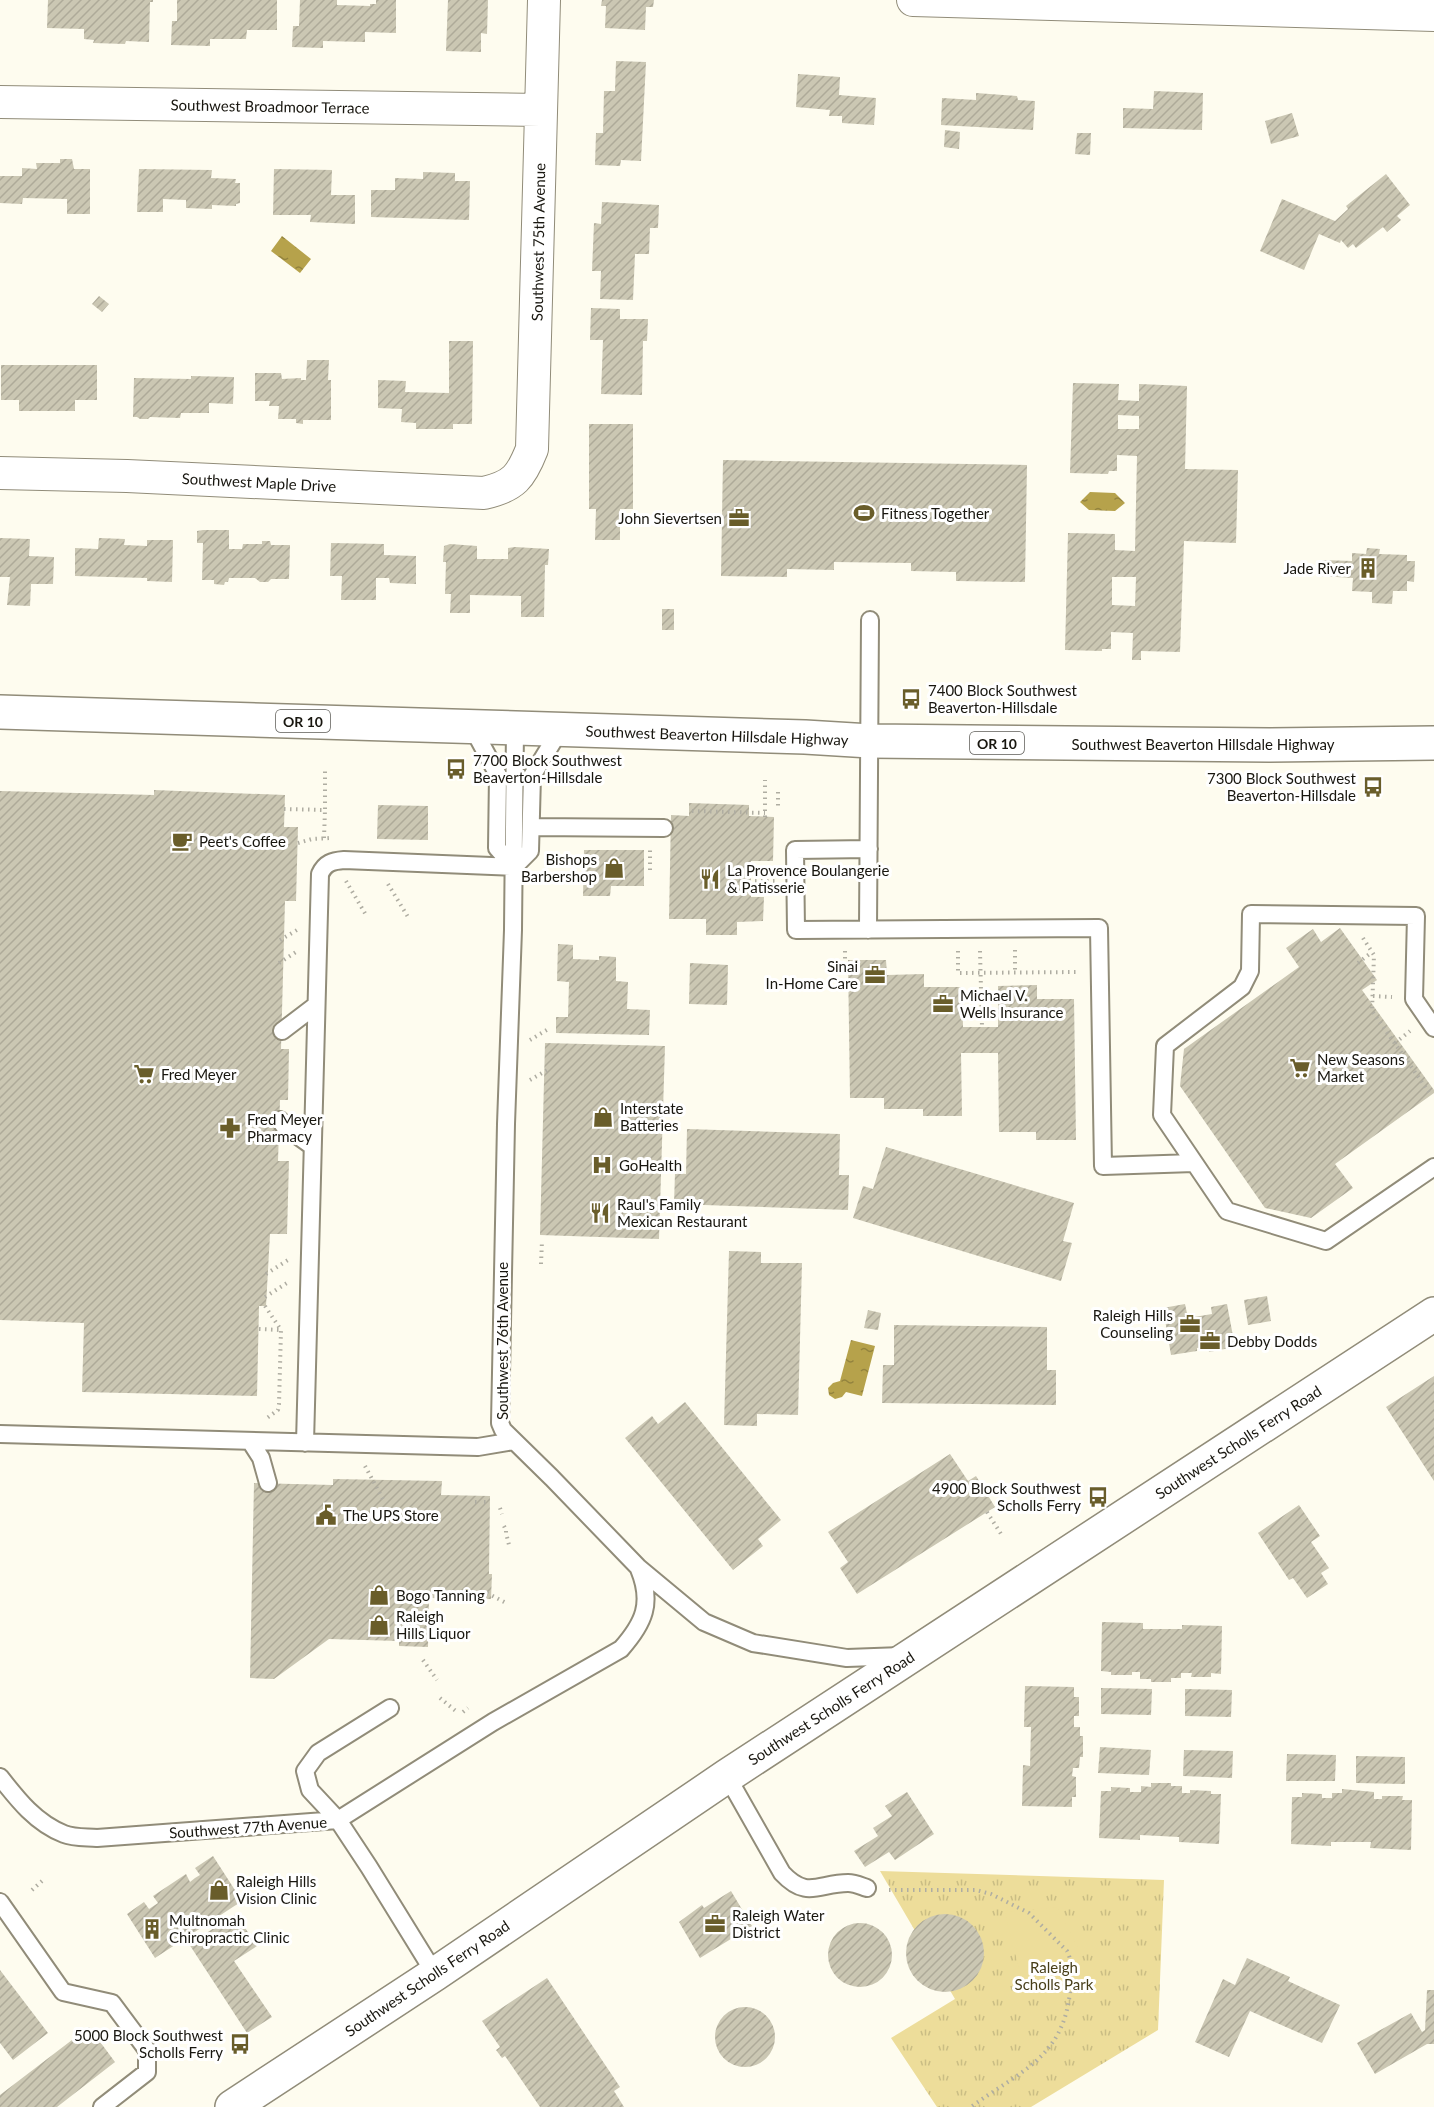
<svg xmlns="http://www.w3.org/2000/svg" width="1434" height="2107" font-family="Lato,sans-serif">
	<defs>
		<pattern id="park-tufts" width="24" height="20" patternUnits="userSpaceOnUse" patternTransform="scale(1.5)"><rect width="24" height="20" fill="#eddd9a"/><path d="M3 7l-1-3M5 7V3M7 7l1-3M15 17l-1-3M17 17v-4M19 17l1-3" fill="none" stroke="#cabd84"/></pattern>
		<pattern id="water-ripples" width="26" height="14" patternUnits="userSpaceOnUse" patternTransform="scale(1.5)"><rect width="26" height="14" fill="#b6a24b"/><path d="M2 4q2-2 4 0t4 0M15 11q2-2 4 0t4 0" fill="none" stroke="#93833d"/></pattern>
		<pattern id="building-hatch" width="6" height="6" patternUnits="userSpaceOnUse" patternTransform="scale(1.5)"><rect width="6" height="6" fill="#cbc7b3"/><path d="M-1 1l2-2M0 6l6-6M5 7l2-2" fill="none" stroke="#aeaa99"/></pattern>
	</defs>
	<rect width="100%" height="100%" fill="#fefcef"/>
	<path fill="url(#park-tufts)" d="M880 1871 1164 1880 1158 2030 1031 2107H937L891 2038 955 1999Z"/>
	<path fill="#eddd9a" d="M1057 1907 1080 1951 1082 1969 1020 1973 1005 1912Z"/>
	<path fill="url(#water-ripples)" d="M282 236 311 259 300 273 271 251Z
		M1090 492 1115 493 1125 503 1115 511 1089 510 1080 502Z
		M851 1340 875 1346 862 1396 846 1392 842 1397 835 1399 829 1395 828 1388 833 1383 840 1381Z"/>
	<path fill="url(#building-hatch)" fill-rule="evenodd" d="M48 0H153V2H150L149 42 126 41 125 44 93 43 94 40 84 39V29L47 28Z
		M177 0H277V30H247L246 39H210V46L171 45 172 21H177Z
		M300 0H337V5L370 6V4H376V0H396V33L365 32V42L323 41V48L292 47 293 26H299Z
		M448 0H488L487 34 481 33V52L446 51Z
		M602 0H654L653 7H646L645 30 605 28 606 6H601Z
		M616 61 646 62 641 161 621 160 620 166 595 165 596 133H603L604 91H615Z
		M798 74 840 77 839 95 876 98 874 125 842 123V116H829L830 110 796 107Z
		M1154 91 1203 93 1202 130 1123 128V108L1153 109Z
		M976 93 1017 96 1018 100 1035 101 1033 130 941 125 942 98 976 100Z
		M1292 113 1299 136 1271 144 1265 121Z
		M945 130 960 132 959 149 944 147Z
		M1077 133H1091L1090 155 1075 154Z
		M60 159H72L74 169H90V214H67V199L23 198 22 204 0 203V176H22V168L37 169 36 163H60Z
		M139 169 212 170 211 178 236 179 235 183H240V203L236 204V206L212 205V209L186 208V200L163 199V212H137Z
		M274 169 332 170 331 195H355V224L310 222 311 215H273Z
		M423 172 455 173V181H470L469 220 371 217V190H395V178L423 179Z
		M1386 174 1410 205 1397 216 1401 220 1387 232 1383 227 1356 248 1353 244 1348 248 1341 240 1340 243 1319 234 1304 270 1260 251 1282 199 1335 221 1348 209 1346 206Z
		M602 202 659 205 658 228H650L649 254H635L633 300 600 299 601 271H592L594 223 601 224Z
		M99 296 109 304 102 312 92 304Z
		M591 308 620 309V319H648L647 341H643L642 395 601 394 603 340H590Z
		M449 341H473L472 424H453V429H416V423L401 422 402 409 378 408V380L406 381 405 392 449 393Z
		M307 360H329L328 380H331V420H303V424L296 423V419H278L279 406H269L270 401H255V373H281L282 379 301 378V380H306Z
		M1 365H97V400H75V411H19V400H1Z
		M191 376 234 377 233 404 209 403V413H181L180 418 150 417 148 419H140L137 417H133L134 378 191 379Z
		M1073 383 1119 384 1118 400 1139 401V384L1187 386 1185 469 1238 470 1236 543 1184 541 1180 652 1141 651V660H1132L1133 633 1111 632V649H1102V651L1065 650 1068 533 1115 534V550L1135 551 1137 456 1117 455V471H1109L1108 474 1070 473ZM1118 415 1139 416V429H1118ZM1112 577H1136L1135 606 1112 605Z
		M589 424H633V509H620V540H595L596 509H589Z
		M723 460 1027 465 1025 582 956 581V572L911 571V563L834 562V570L787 569V577L721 576Z
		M203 530H229V549H242L243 544H262V541H270L271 545H290L289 579H271L268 582H260L255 578H229L228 582H225L224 585 214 584V580H202L203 543H197V531Z
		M0 538 30 539 29 556 54 557 53 584H31L30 606 7 605 10 577H0Z
		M99 538 125 539 124 545 147 546V540H173L172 582 147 581V578L75 576V548L98 549Z
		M331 543 384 544V555L416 556V584L390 583 389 578H376V600H341L342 576H330Z
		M450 544 477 546V559H508V548L515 547 549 549 548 565H545L544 617H521V596L470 595V613H450L451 594H445L446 562H443L444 546Z
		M1367 548 1380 549 1379 554 1407 555V561H1415L1414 582 1407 581V591H1393L1392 604 1372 603V592L1352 591 1353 578 1321 576 1322 560 1352 561V553L1366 554Z
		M662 609H674V630H662Z
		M154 790 285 795 284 827H298L296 901H285L281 1049H289L288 1100H280L278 1161H289L287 1234H270L266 1306H259L257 1396 82 1392 84 1323 0 1320V791L154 795Z
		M689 803 749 805V816L774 817 773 861H751V897H764L763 921 737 922V935H706V919H669L671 815 689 816Z
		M378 805 428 806V840L377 839Z
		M584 850H644V886H611L610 896H583Z
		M1340 928 1377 980 1362 990 1434 1090V1093L1335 1164 1353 1188 1311 1218 1265 1208 1180 1086 1184 1049 1299 967 1286 948 1313 929 1321 942Z
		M558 944 573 945V959L599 960V956L616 957V981L628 982 627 1009 650 1010 649 1035 556 1033V1017H568L569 982 557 981Z
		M848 960H886L887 975 924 974V987H962L963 1027H998V986L1037 985V999H1074L1076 1140H1036V1132H999L998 1053H961L962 1116H923V1109H884V1098H850Z
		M690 963 728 965 727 1005 689 1004Z
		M545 1043 665 1046 659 1239 540 1235Z
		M687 1129 840 1134 839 1175H849L848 1210 674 1204 675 1173 686 1174Z
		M886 1147 1074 1203 1063 1241 1072 1243 1061 1281 853 1218 863 1186 873 1189Z
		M729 1251 761 1252V1263H802L798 1415 757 1414V1426L724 1425Z
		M1267 1296 1271 1321 1248 1325 1244 1300Z
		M1185 1304 1188 1318 1212 1314 1211 1307 1227 1304 1235 1347 1209 1352 1208 1346 1197 1348V1351L1171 1355 1163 1308Z
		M868 1310 881 1313 878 1330 864 1328Z
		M894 1325 1047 1327V1370H1056V1405L882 1403 883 1365H894Z
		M1434 1376V1481L1386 1407Z
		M685 1402 781 1520 758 1539 763 1546 733 1570 625 1438 652 1416 658 1424Z
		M950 1454 968 1481 976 1476 995 1507 857 1594 840 1568 848 1562 828 1532Z
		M333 1479 442 1481 441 1495 490 1496 489 1574H492L491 1599 429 1598 428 1647 399 1646V1641L329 1639 274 1679 250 1678 254 1483 333 1485Z
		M1299 1505 1320 1536 1311 1542 1329 1568 1321 1573 1328 1584 1307 1598 1293 1578 1289 1580 1258 1533Z
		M1102 1622 1143 1623V1629H1182V1625L1222 1626 1221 1674 1211 1673V1677H1191L1192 1673H1181V1678H1171V1682H1151V1679H1140V1672H1132V1675H1111V1672L1101 1671Z
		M1025 1686 1074 1687V1697H1079V1716H1074V1727H1080V1736H1083V1757H1080L1079 1768H1073L1072 1776 1076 1777V1797H1072V1807L1022 1806 1023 1765 1030 1766 1031 1727H1024Z
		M1101 1688 1152 1689 1151 1715 1101 1714Z
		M1185 1689 1232 1690 1231 1717 1185 1716Z
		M1100 1747 1151 1750 1149 1775 1098 1773Z
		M1184 1750 1233 1751 1232 1778 1183 1776Z
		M1287 1754 1336 1755 1335 1781H1286Z
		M1356 1756 1405 1757V1784L1356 1783Z
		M1151 1783H1171V1786H1182V1793H1190V1790L1211 1791V1794H1221L1219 1844 1179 1842V1837L1140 1835V1840L1099 1838 1101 1791H1111V1787L1130 1788V1792H1141V1786L1151 1787Z
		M1342 1789 1374 1792V1799H1382V1796H1403L1402 1800H1412L1411 1850 1370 1848 1371 1842H1331V1846L1291 1844 1292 1797H1302V1793L1322 1794V1798H1332V1793H1342Z
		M907 1792 934 1834 895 1860 889 1852 865 1867 854 1851 878 1836 873 1828 892 1816 885 1806Z
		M213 1856 242 1901 155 1958 127 1914 144 1902 149 1909 158 1903 153 1896 186 1874 190 1882 195 1878 200 1875 195 1868Z
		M731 1891 752 1926 700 1958 679 1922 702 1905 704 1908Z
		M236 1914 257 1946 234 1961 272 2017 247 2033 189 1944Z
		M906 1953a39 39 0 1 1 78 0a39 39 0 1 1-78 0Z
		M828 1955a32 32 0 1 1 64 0a32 32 0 1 1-64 0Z
		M1247 1958 1290 1977 1288 1981 1340 2005 1322 2043 1250 2011 1229 2057 1195 2042 1223 1979 1235 1985Z
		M0 1970 48 2033 13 2060 0 2043Z
		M547 1978 620 2087 614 2091 624 2107H540L505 2056 502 2058 496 2050 500 2047 482 2021Z
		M1427 1990H1434V2044H1427L1375 2074 1357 2043 1411 2013 1422 2032 1425 2030Z
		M715 2037a30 30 0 1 1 60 0a30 30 0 1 1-60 0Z
		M89 2027 115 2062 57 2107H0V2095Z"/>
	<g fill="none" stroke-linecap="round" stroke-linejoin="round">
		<g stroke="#918c79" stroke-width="20">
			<path id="service" d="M472 727 498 775 497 848 514 867
				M515 728 513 930 506 1124 500 1423 503 1430 552 1478 639 1568 704 1622 753 1643 847 1658 902 1656
				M531 827 664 828
				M869 849 795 850 796 930 1099 928 1103 1166 1194 1163
				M514 867 530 851 532 776 560 730
				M868 930 870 620
				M1434 1028 1414 999 1416 916 1251 914 1250 971 1242 987 1165 1046 1162 1115 1227 1211 1326 1241 1434 1167
				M282 1031 315 1006
				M280 1120 284 1126 312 1146
				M0 1434 478 1447 514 1441
				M250 1441 261 1458 268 1483
				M305 1443 320 874C325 863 332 861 344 860L514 867
				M390 1708 318 1753 305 1771 310 1790 338 1820 493 1722 621 1649C644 1623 653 1603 639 1569
				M727 1776 782 1873C807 1900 819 1883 848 1883 855 1883 861 1886 867 1888
				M0 1777C18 1800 36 1823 64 1834 74 1838 87 1837 97 1838L338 1820 369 1867 435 1974
				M0 1902 63 1992 112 2003 147 2050V2072L102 2107"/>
		</g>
		<g stroke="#918c79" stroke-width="34">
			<path id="minor" d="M913 0 1434 15
				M0 102 540 110
				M0 473 127 476 484 493C514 486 521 477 532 449L544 0"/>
		</g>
		<g stroke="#918c79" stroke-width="36">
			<path id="secondary" d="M232 2107 435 1974 727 1776 1434 1314"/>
		</g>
		<g stroke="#918c79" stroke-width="36">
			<path id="primary" d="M0 712 805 737 870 741 1269 745 1434 743"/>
		</g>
		<path stroke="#afada2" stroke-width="4" stroke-dasharray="1.5 4.5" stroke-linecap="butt" d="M778 792V809
			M284 809 325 810V769
			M692 811 765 813
			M765 817V780
			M324 838 325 810
			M298 843 312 839 330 838
			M650 870V849
			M346 881 366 915
			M755 881H776
			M388 884 408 917
			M1363 938 1374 955 1372 1011 1431 1095
			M280 940 297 930
			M1015 950V973
			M845 951V968
			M958 951V973L1078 972
			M980 951 982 1027
			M279 963 296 952
			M1358 963 1372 952
			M1373 996 1392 997
			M530 1040 550 1028
			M1395 1043 1410 1031
			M1402 1065 1407 1061
			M530 1080 549 1069
			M541 1264 542 1241
			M266 1274 288 1260
			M265 1297 287 1283
			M265 1306 281 1330 279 1404 278 1410 267 1418
			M259 1329 280 1330
			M365 1466 384 1501
			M475 1502H477
			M484 1502H490
			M500 1508 502 1514
			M987 1512 1003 1537
			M504 1526 505 1528
			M506 1531V1533
			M507 1537 509 1545
			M487 1593 506 1603
			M423 1660 437 1680
			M440 1698 457 1712
			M463 1712 468 1708
			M32 1890 42 1881
			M889 1890H976L991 1894 1029 1913 1067 1951C1074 1965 1071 1977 1070 1992 1063 2059 1018 2072 971 2107"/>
		<use href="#service" stroke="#fff" stroke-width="16"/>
		<use href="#minor" stroke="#fff" stroke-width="32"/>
		<use href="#secondary" stroke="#fff" stroke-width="33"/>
		<use href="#primary" stroke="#fff" stroke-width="33"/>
	</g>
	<defs>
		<g id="stadium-bare" transform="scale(1.62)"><path d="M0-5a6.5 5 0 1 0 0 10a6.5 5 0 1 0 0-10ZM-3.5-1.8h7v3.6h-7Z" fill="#695d2a" stroke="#fff" stroke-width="2.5" paint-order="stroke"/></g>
		<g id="office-bare" transform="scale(1.62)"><path d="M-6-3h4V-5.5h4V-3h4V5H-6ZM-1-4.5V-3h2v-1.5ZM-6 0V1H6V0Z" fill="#695d2a" stroke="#fff" stroke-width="2.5" paint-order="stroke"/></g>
		<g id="building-bare" transform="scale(1.62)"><path d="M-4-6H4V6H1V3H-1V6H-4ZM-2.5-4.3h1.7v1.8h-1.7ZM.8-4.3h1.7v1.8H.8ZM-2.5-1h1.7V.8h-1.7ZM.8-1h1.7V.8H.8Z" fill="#695d2a" stroke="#fff" stroke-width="2.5" paint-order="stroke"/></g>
		<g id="bus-bare" transform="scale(1.62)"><path d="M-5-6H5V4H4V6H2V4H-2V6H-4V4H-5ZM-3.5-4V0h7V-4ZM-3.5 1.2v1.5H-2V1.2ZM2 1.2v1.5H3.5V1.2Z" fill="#695d2a" stroke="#fff" stroke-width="2.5" paint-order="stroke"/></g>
		<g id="cafe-bare" transform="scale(1.62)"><path d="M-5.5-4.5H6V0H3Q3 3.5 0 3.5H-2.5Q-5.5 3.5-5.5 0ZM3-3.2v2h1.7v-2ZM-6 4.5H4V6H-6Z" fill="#695d2a" stroke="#fff" stroke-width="2.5" paint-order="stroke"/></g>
		<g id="shop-bare" transform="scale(1.62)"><path d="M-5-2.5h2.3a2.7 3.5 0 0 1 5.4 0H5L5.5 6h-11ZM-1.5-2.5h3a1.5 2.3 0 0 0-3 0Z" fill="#695d2a" stroke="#fff" stroke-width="2.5" paint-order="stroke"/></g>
		<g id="restaurant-bare" transform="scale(1.62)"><path d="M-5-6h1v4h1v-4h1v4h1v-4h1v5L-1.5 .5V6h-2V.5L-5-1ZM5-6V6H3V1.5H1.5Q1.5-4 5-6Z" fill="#695d2a" stroke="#fff" stroke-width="2.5" paint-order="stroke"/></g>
		<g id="supermarket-bare" transform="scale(1.62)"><path d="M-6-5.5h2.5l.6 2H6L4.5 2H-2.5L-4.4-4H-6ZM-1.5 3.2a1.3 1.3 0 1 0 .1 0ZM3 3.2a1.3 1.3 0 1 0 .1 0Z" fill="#695d2a" stroke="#fff" stroke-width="2.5" paint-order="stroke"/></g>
		<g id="pharmacy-bare" transform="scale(1.62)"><path d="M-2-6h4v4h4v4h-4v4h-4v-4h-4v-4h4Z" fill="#695d2a" stroke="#fff" stroke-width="2.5" paint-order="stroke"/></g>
		<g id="hospital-bare" transform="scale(1.62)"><path d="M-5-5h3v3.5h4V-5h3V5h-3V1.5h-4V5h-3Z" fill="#695d2a" stroke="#fff" stroke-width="2.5" paint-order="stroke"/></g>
		<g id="civic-bare" transform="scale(1.62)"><path d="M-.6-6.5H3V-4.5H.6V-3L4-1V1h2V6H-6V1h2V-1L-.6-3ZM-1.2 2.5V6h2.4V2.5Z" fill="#695d2a" stroke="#fff" stroke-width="2.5" paint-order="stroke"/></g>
	</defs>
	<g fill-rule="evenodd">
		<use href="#stadium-bare" x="864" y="513"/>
		<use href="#office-bare" x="739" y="518"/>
		<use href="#building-bare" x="1368" y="568"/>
		<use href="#bus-bare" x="911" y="699"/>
		<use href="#bus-bare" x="456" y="769"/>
		<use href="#bus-bare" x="1373" y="787"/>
		<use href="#cafe-bare" x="182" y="841"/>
		<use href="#shop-bare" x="614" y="868"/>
		<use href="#restaurant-bare" x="710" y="879"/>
		<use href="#office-bare" x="875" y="975"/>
		<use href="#office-bare" x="943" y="1004"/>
		<use href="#supermarket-bare" x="1300" y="1068"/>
		<use href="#supermarket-bare" x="144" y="1074"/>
		<use href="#shop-bare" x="603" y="1117"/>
		<use href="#pharmacy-bare" x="230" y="1128"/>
		<use href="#hospital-bare" x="602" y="1165"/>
		<use href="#restaurant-bare" x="600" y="1213"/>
		<use href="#office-bare" x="1190" y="1324"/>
		<use href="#office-bare" x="1210" y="1341"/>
		<use href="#bus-bare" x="1098" y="1497"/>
		<use href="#civic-bare" x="326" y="1515"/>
		<use href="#shop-bare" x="379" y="1595"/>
		<use href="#shop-bare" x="379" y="1625"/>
		<use href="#shop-bare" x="219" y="1890"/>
		<use href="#office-bare" x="715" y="1924"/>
		<use href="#building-bare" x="152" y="1929"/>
		<use href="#bus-bare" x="240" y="2044"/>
	</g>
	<g text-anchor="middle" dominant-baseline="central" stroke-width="6" stroke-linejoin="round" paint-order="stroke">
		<g fill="#fff" stroke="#5d5c57" stroke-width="1.5">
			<rect x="276" y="710" width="54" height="22" rx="4.5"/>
			<rect x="970" y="732" width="54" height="22" rx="4.5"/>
		</g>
		<g font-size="14" font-weight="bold" fill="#18160f">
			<text x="303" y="721">OR 10</text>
			<text x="997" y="743">OR 10</text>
		</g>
		<g font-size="15" fill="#18160f" stroke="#fff">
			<text transform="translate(270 106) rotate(1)">Southwest Broadmoor Terrace</text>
			<text transform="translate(538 242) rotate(-89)">Southwest 75th Avenue</text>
			<text transform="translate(259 482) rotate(3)">Southwest Maple Drive</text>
			<text transform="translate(717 735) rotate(2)">Southwest Beaverton Hillsdale Highway</text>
			<text x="1203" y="744">Southwest Beaverton Hillsdale Highway</text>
			<text transform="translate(502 1341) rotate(-90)">Southwest 76th Avenue</text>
			<text transform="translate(1238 1442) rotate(-33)">Southwest Scholls Ferry Road</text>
			<text transform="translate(831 1708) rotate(-33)">Southwest Scholls Ferry Road</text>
			<text transform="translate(248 1827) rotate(-4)">Southwest 77th Avenue</text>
			<text transform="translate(427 1978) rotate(-34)">Southwest Scholls Ferry Road</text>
		</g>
		<g font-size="15" fill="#18160f" stroke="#fff" text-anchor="start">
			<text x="881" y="513">Fitness Together</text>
			<text x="722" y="518" text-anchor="end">John Sievertsen</text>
			<text x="1351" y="568" text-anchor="end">Jade River</text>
			<text x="928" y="690">7400 Block Southwest<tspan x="928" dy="17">Beaverton-Hillsdale</tspan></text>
			<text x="473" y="760">7700 Block Southwest<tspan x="473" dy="17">Beaverton-Hillsdale</tspan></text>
			<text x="1356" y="778" text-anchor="end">7300 Block Southwest<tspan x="1356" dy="17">Beaverton-Hillsdale</tspan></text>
			<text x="199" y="841">Peet's Coffee</text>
			<text x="597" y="859" text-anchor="end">Bishops<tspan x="597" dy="17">Barbershop</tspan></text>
			<text x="727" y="870">La Provence Boulangerie<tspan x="727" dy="17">&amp; Patisserie</tspan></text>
			<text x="858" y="966" text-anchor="end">Sinai<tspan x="858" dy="17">In-Home Care</tspan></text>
			<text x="960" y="995">Michael V.<tspan x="960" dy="17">Wells Insurance</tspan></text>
			<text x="1317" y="1059">New Seasons<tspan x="1317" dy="17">Market</tspan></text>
			<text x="161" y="1074">Fred Meyer</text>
			<text x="620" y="1108">Interstate<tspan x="620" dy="17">Batteries</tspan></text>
			<text x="247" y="1119">Fred Meyer<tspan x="247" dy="17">Pharmacy</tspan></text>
			<text x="619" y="1165">GoHealth</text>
			<text x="617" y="1204">Raul's Family<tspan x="617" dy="17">Mexican Restaurant</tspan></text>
			<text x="1173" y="1315" text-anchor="end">Raleigh Hills<tspan x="1173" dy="17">Counseling</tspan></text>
			<text x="1227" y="1341">Debby Dodds</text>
			<text x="1081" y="1488" text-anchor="end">4900 Block Southwest<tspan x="1081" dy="17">Scholls Ferry</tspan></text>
			<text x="343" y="1515">The UPS Store</text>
			<text x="396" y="1595">Bogo Tanning</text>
			<text x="396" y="1616">Raleigh<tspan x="396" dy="17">Hills Liquor</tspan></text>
			<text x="236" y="1881">Raleigh Hills<tspan x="236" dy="17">Vision Clinic</tspan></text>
			<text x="732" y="1915">Raleigh Water<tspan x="732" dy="17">District</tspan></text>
			<text x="169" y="1920">Multnomah<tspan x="169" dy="17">Chiropractic Clinic</tspan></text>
			<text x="223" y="2035" text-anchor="end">5000 Block Southwest<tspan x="223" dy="17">Scholls Ferry</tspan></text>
		</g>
		<g font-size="15" fill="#473e19" stroke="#fff">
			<text x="1054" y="1967">Raleigh<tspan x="1054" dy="17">Scholls Park</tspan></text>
		</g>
	</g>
</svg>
